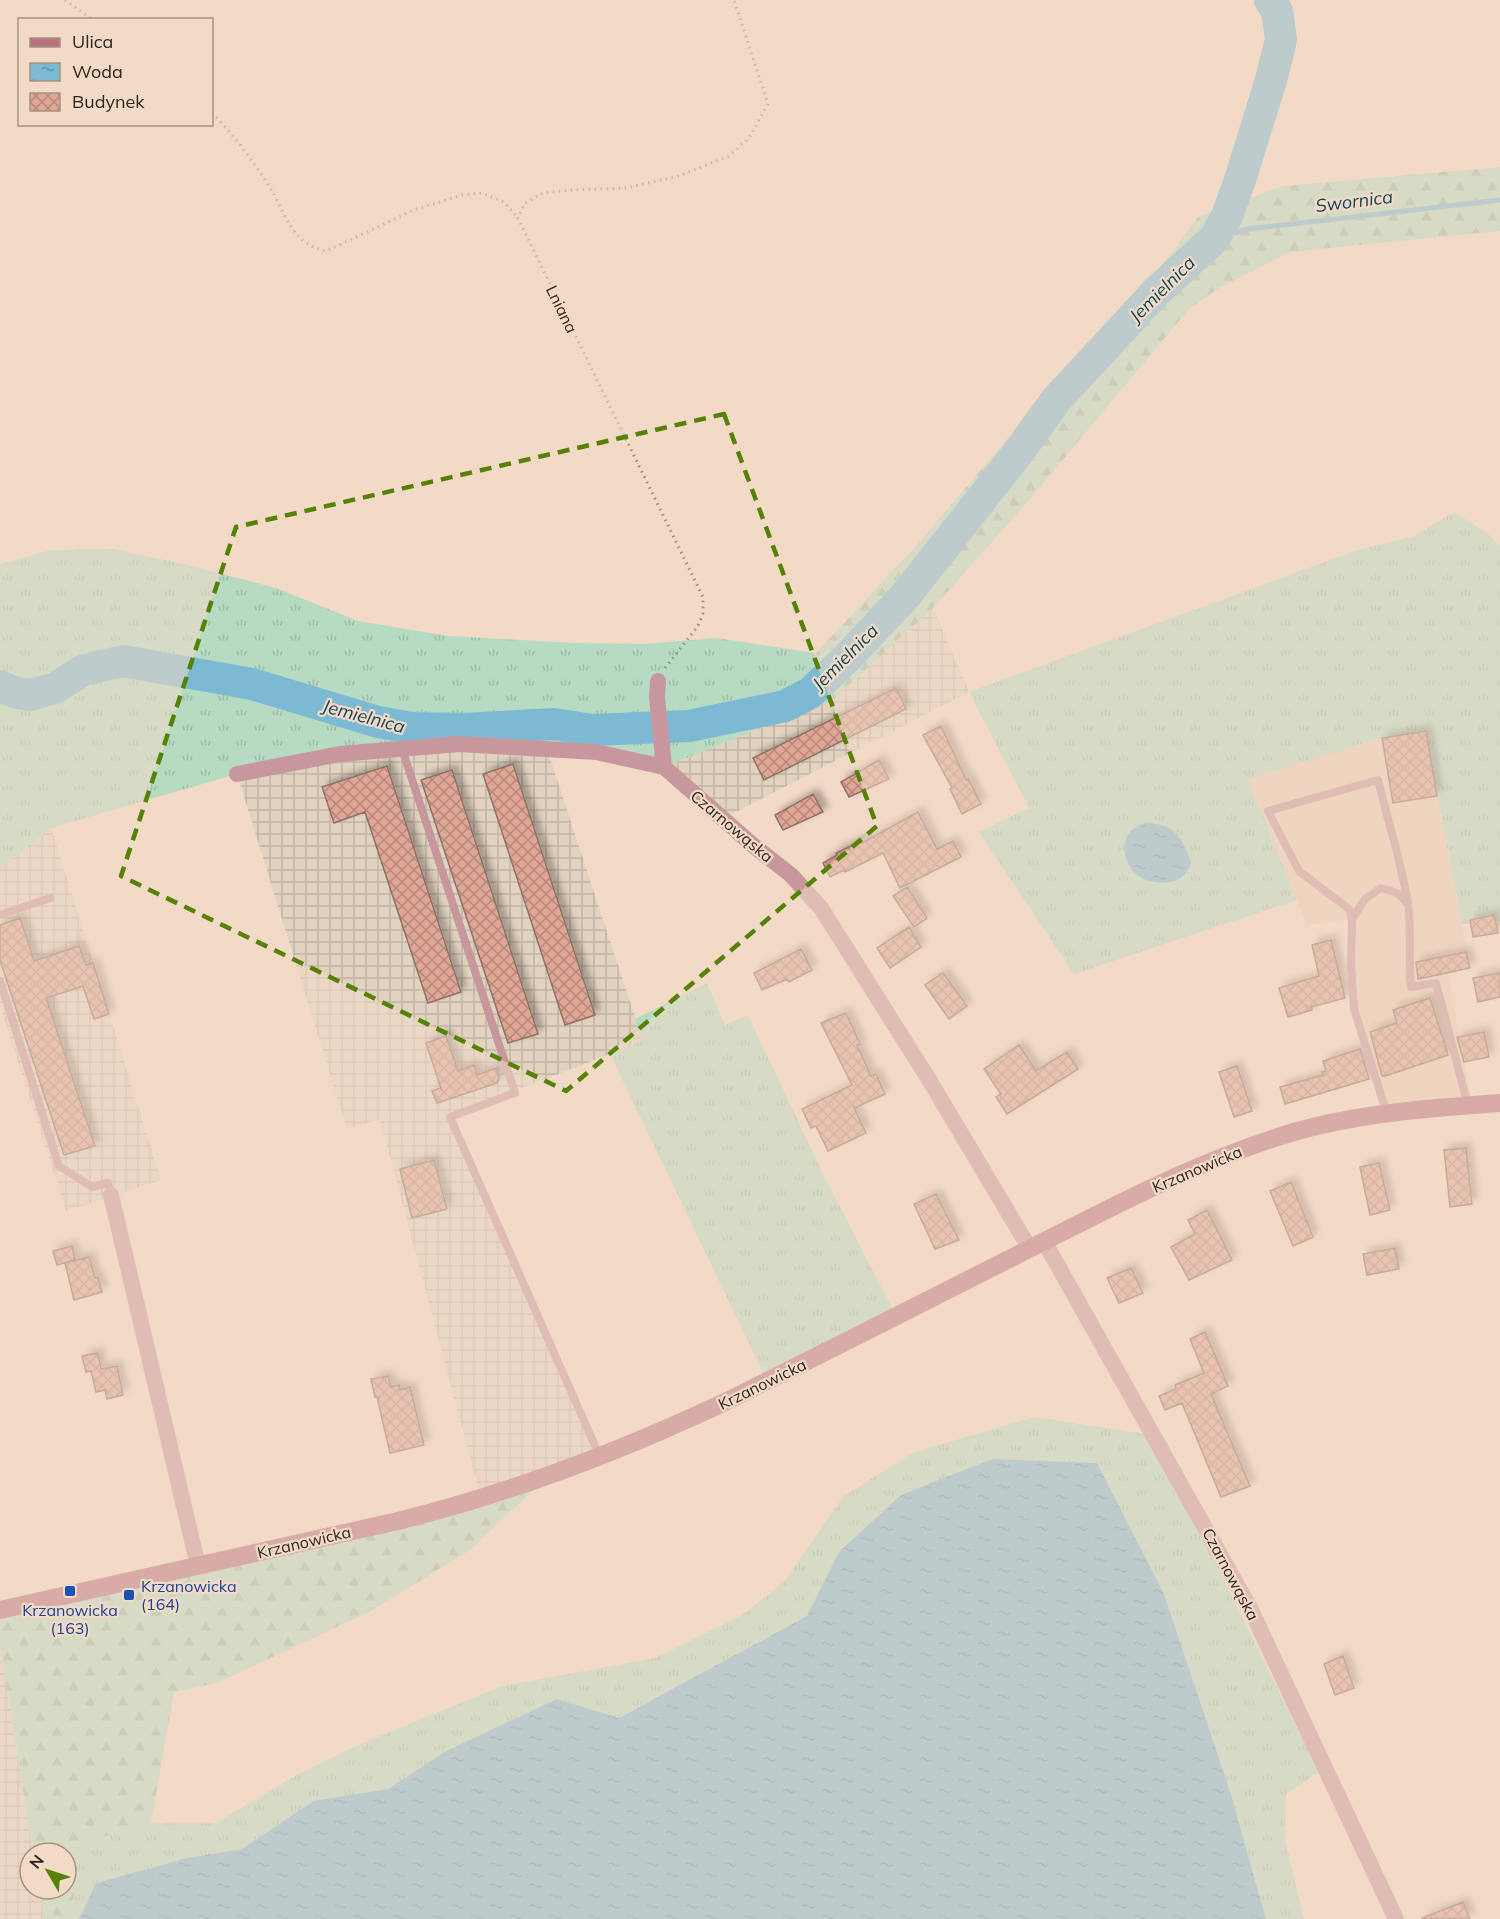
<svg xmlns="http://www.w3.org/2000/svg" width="1500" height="1919" font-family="Mulish,sans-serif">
	<defs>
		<pattern id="industrial-grid" width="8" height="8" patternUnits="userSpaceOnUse" patternTransform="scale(1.5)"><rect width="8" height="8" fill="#e1d3c0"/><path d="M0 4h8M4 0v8" fill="none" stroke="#c1b5a5"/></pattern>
		<pattern id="grass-tufts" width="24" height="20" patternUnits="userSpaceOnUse" patternTransform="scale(1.5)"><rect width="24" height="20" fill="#b7dac3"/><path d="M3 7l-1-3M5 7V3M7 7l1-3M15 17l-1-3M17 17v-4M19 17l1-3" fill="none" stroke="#9ebba7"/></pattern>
		<pattern id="forest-firs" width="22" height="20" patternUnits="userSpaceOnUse" patternTransform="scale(1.5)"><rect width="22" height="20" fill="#b7dac3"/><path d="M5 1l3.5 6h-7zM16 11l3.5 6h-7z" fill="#9ebba7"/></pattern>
		<pattern id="water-ripples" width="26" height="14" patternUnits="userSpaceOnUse" patternTransform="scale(1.5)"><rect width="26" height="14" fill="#7cb9d3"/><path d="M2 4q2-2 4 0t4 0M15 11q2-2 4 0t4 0" fill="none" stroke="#6696ab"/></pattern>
		<pattern id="building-cross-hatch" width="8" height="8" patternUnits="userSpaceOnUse" patternTransform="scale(1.5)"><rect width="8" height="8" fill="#e0a695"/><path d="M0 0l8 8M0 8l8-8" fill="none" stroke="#b68779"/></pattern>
		<filter id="shadow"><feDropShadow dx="5.5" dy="-5.5" stdDeviation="3" flood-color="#0004"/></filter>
	</defs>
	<rect width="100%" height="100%" fill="#f2dac7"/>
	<path fill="#ecceb6" d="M1426 731 1470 968 1449 973 1459 1037 1473 1106 1387 1114 1354 1009 1352 919 1307 925 1248 779 1381 738Z"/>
	<path fill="url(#industrial-grid)" d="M933 608 969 692 722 819 664 767 834 699Z
		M547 749 643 1041 450 1116 600 1457 481 1499 380 1119 347 1129 237 774 340 754Z
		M51 828 161 1180 66 1211 0 1006V868Z
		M0 1643 33 1853H30V1889H39L44 1919H0Z"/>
	<path fill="url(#grass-tufts)" d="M1454 512 1487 533 1500 546V921L1462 924 1425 731 1381 738 1248 779 1297 900 1074 974 979 832 1029 808 969 692 1358 550 1414 536Z
		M112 549 184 564 276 588 358 621 448 636 574 643 643 644 716 638 816 653 834 699 664 767 459 744 237 774 51 828 0 868V564L51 550Z
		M707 983 725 1025 748 1015 823 1174 896 1316 767 1381 610 1054 642 1041 635 1019Z
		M1034 1417 1152 1435 1319 1772 1286 1794 1285 1840 1304 1919H1266L1230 1791 1164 1594 839 1552 808 1616 618 1718 557 1699 446 1751 388 1789 313 1801 242 1849 187 1858 96 1883 79 1919H71L81 1843 151 1823H216L293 1777 356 1746 502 1686 655 1658 741 1616 783 1583 843 1497 912 1453Z"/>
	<path fill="url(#forest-firs)" d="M1500 167V231L1290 252 1219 288 1189 309 1024 506 933 608 834 699 816 653 914 548 1033 409 1147 286 1198 217 1283 186Z
		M547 1477 470 1550 371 1611 217 1683 174 1692 151 1823 81 1843 71 1919H44L39 1889H66V1853H33L0 1643V1610Z"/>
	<path fill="url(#water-ripples)" d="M1146 823C1175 824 1182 837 1191 863 1189 867 1187 872 1184 875 1174 886 1152 884 1140 877 1126 869 1119 844 1130 832 1134 827 1140 825 1146 823Z
		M992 1459 1097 1463 1164 1594 1230 1791 1266 1919H79L96 1883 187 1858 242 1849 313 1801 388 1789 446 1751 557 1699 619 1718 807 1616 839 1552 901 1495Z"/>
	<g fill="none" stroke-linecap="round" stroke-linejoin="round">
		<path stroke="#7cb9d3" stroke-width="5" d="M1214 239 1248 229 1500 200"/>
		<path stroke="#7cb9d3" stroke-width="32" d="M0 686 17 693 31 695 55 688 84 670 123 661 252 684 378 722 412 728 463 729 554 724 592 730 689 726 785 706 810 693 847 658 905 596 1014 458 1057 399 1157 291 1214 239 1227 216 1240 180 1271 80 1281 40 1277 11 1270 0"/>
	</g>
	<path fill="url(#building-cross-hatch)" stroke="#8e726a" stroke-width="1.5" filter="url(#shadow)" d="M896 688 906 709 764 780 753 758Z
		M941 726 966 780 968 779 981 804 962 814 950 789 952 788 923 735Z
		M1426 731 1437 796 1393 803 1382 738Z
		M879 760 889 779 849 797 841 782Z
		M513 764 595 1015 565 1025 483 774Z
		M387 766 461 992 428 1003 365 812 334 823 322 787Z
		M452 770 538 1034 508 1043 421 780Z
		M813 794 823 812 783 830 775 815Z
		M918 812 937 849 953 841 961 857 900 888 883 853 845 872 844 870 830 877 823 863 837 855 836 853 861 841 862 843Z
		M907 887 927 918 914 927 893 896Z
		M1494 915 1498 933 1473 937 1470 920Z
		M20 918 34 961 79 946 86 965 93 963 109 1014 94 1019 83 986 46 998 95 1146 64 1155 0 960V925Z
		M909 927 921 947 890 968 877 948Z
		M1331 940 1345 998 1311 1007 1312 1010 1288 1017 1279 988 1319 976 1312 945Z
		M801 949 812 970 789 982 787 979 762 990 754 973Z
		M1466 952 1470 968 1418 979 1416 962Z
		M943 973 967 1006 949 1019 925 985Z
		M1500 973V997L1478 1002 1473 978Z
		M1430 998 1448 1055 1385 1076H1382L1370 1032 1397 1023 1393 1010Z
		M846 1013 860 1044 857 1045 871 1076 876 1074 885 1094 854 1108 866 1133 828 1151 816 1126 811 1128 802 1109 852 1085 821 1023Z
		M1484 1032 1489 1057 1464 1062 1457 1037Z
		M446 1036 458 1071 474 1065 477 1075 496 1068 499 1077 497 1083 437 1103 432 1091 441 1088 426 1043Z
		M1019 1045 1036 1071 1067 1052 1078 1069 1007 1114 996 1097 1001 1094 984 1069Z
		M1360 1049 1369 1079 1285 1104 1280 1087 1323 1075 1322 1072 1326 1071 1323 1061Z
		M1237 1066 1252 1111 1234 1117 1219 1072Z
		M1466 1148 1472 1204 1450 1207 1444 1150Z
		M434 1160 447 1209 412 1218 400 1169Z
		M1379 1163 1390 1210 1370 1215 1360 1167Z
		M1291 1182 1313 1237 1293 1246 1270 1191Z
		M936 1194 959 1240 935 1249 914 1204Z
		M1207 1210 1232 1260 1189 1280 1171 1247 1195 1234 1188 1220Z
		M72 1246 75 1260 57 1265 53 1251Z
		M1395 1248 1399 1269 1367 1275 1363 1254Z
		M89 1257 95 1278H98L102 1292 74 1300 65 1263Z
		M1131 1268 1143 1293 1119 1303 1107 1278Z
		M1205 1332 1228 1386 1211 1394 1250 1486 1221 1497 1182 1403 1165 1410 1159 1396 1176 1389 1175 1385 1204 1373 1190 1339Z
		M98 1353 101 1369 117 1366 123 1395 107 1399 105 1390 96 1392 91 1371 86 1372 82 1356Z
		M388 1376 391 1387 399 1385 400 1390 410 1387 424 1445 390 1453 377 1397H375L371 1379Z
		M1343 1656 1354 1688 1335 1695 1324 1664Z
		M1463 1902 1470 1919H1422V1918Z"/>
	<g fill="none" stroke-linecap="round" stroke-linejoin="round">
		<path stroke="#9e8d7f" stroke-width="3" stroke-dasharray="1.5 4.5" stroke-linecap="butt" d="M65 0 93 20
			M212 113C235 136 255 163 272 191 280 205 287 224 298 236 306 244 315 249 326 251L414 210 462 195 482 193 504 202 518 218
			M665 668 698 626 703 613V597L518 218 525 203 543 193 571 190 626 188 679 176 729 156 749 138 768 104 734 0"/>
		<path stroke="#c8979d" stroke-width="8" d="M402 749 515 1093 450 1117 600 1457
			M0 915 50 898
			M1352 919 1365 899 1381 888 1397 893 1407 903
			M0 981 59 1166 92 1187 108 1183 111 1195
			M1387 1114 1354 1009 1351 966 1352 919 1349 909 1299 871 1268 811 1378 780C1388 821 1401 862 1408 903 1412 931 1408 959 1411 987L1436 983 1468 1106"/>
		<path stroke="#c8979d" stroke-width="16" d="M658 681 657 697 664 767
			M237 774 340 754 459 744 596 752 664 767 755 847 791 875 821 908 928 1078 1030 1249
			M111 1195 198 1566
			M1044 1241 1250 1608 1396 1919"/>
		<path stroke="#b9727e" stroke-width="18" d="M0 1610 398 1521C511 1493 619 1452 725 1402 828 1351 930 1299 1033 1247 1118 1204 1202 1159 1294 1132 1360 1113 1432 1108 1500 1103"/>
	</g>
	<path d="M0 0H1500V1919H0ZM724 414 877 826 566 1091 121 876 236 527Z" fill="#f2dac7" fill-opacity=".55" fill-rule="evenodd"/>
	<path fill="none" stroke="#568107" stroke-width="4.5" stroke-dasharray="12 8" stroke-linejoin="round" d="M724 414 877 826 566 1091 121 876 236 527Z"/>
	<g fill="#1a4fb4" stroke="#f2dac7" stroke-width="2">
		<rect x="64" y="1585" width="12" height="12" rx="3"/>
		<rect x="123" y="1589" width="12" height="12" rx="3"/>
	</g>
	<g text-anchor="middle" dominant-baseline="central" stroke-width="4.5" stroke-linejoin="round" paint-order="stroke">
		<g font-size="16" fill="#2e261e" stroke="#f2dac7">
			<text transform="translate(562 309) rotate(64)">Lniana</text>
			<text transform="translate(732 826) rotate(40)">Czarnowąska</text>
			<text transform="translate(1197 1169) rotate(-23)">Krzanowicka</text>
			<text transform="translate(762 1384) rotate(-26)">Krzanowicka</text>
			<text transform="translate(304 1542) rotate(-13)">Krzanowicka</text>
			<text transform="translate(1231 1574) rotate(62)">Czarnowąska</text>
		</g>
		<g font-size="16" fill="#164399" stroke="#f2dac7" text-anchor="start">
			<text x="141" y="1586">Krzanowicka<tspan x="141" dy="18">(164)</tspan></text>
			<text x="70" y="1610" text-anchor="middle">Krzanowicka<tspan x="70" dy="18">(163)</tspan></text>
		</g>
		<g font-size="18" font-style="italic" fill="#0f4456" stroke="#f2dac7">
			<text transform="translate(1354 201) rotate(-7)">Swornica</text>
			<text transform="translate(1162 289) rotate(-45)">Jemielnica</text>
			<text transform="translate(845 657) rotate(-45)">Jemielnica</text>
			<text transform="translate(364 716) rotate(15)">Jemielnica</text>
		</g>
	</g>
	<rect x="18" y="18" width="195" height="108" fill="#f2dac7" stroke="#a49283" stroke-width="1.5"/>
	<rect x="30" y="38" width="30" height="9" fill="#b9727e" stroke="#a49283" stroke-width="1.5"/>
	<text x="72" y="48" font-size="18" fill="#2e261e">Ulica</text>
	<rect x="30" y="63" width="30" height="18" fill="url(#water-ripples)" stroke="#a49283" stroke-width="1.5"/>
	<text x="72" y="78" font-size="18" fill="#2e261e">Woda</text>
	<rect x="30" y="93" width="30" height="18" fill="url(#building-cross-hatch)" stroke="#a49283" stroke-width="1.5"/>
	<text x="72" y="108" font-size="18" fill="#2e261e">Budynek</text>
	<g transform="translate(48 1871) rotate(309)"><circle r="28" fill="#f2dac7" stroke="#a49283" stroke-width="1.5"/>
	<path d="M0-4.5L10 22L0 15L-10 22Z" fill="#568107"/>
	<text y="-9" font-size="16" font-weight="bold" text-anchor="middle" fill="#2e261e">N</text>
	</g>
</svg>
